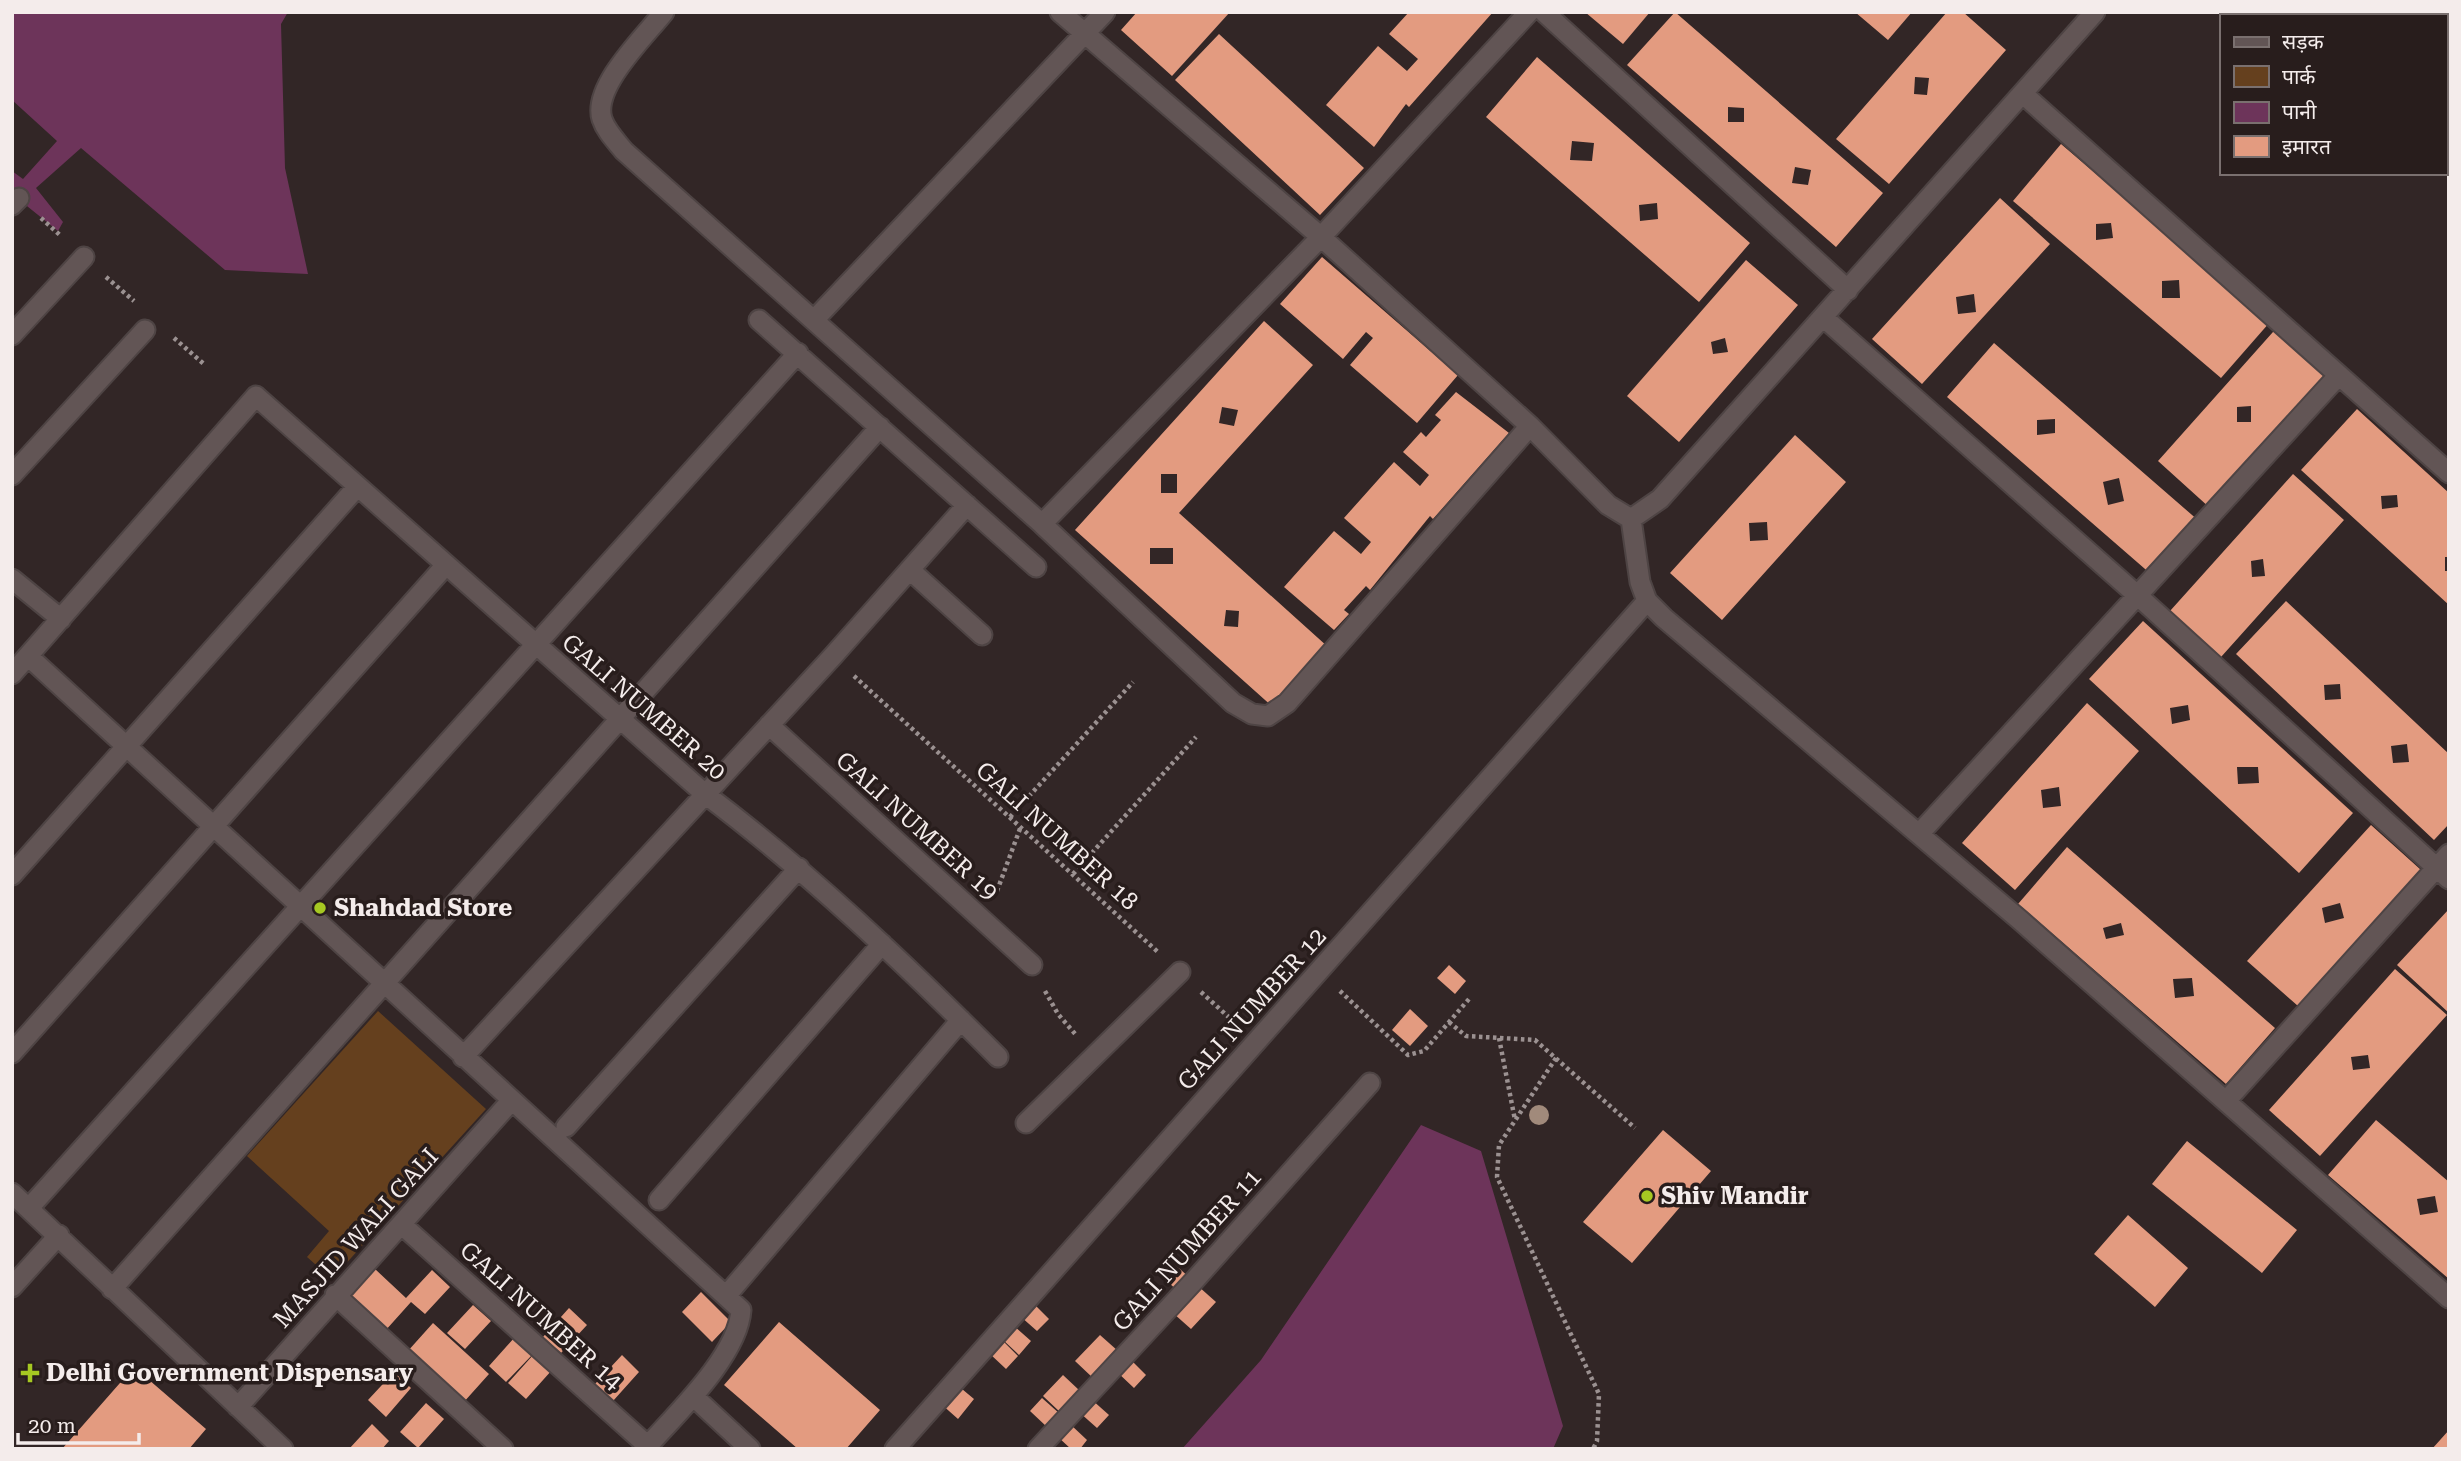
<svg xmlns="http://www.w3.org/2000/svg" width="2461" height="1461" font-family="'Roboto Serif','Noto Sans Devanagari',serif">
	<rect width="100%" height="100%" fill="#322626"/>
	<path fill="#65401e" d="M378 1011 486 1109 332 1279 307 1257 329 1231 247 1156Z"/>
	<path fill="#6d345a" d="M12 12H288L281 24 285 168 308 274 225 270 81 148 36 188 63 222 58 231 12 194V171L23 179 57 141 12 100Z
		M1421 1125 1481 1151 1563 1426 1553 1449H1182L1261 1360Z"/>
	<path fill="#e39b80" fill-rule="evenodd" d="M1137 12H1230L1172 76 1121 30Z
		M1409 12H1493L1409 107 1406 104 1374 147 1326 105 1378 46 1407 71 1418 59 1389 34Z
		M1585 12H1650L1623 44Z
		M1675 12 1883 193 1836 247 1627 65ZM1728 107 1744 108V122H1728ZM1795 167 1811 170 1808 185 1792 183Z
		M1855 12H1912L1888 40Z
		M1947 12H1963L2006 50 1889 184 1836 139ZM1915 77 1929 78 1927 95 1914 94Z
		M2419 12H2449V14L2445 19V16H2423Z
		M1219 34 1364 168 1320 215 1175 80Z
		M1537 57 1750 243 1699 302 1486 117ZM1572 141 1594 143 1592 161 1570 160ZM1657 203 1658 219 1640 221 1639 205Z
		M2061 144 2270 322 2221 378 2013 201ZM2111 223 2113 238 2096 240V224ZM2179 280 2180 298H2162V281Z
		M2000 198 2050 244 1922 384 1872 339ZM1974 294 1976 312 1958 314 1956 297Z
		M1322 257 1458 375 1417 423 1350 365 1373 338 1366 332 1343 359 1280 304Z
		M1746 260 1798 305 1679 442 1627 396ZM1725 338 1728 352 1713 354 1711 342Z
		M1264 321 1313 365 1179 513 1328 647 1274 708 1075 530ZM1222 407 1238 410 1234 426 1219 423ZM1161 474H1177V493H1161ZM1150 548H1173V564H1150ZM1226 610 1239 611 1238 627 1224 626Z
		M2281 323 2333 369 2210 508 2158 461ZM2251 406V422H2237V407Z
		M1994 343 2207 528 2160 582 1947 397ZM2055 419V433L2037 435V420ZM2119 478 2124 501 2108 505 2103 482Z
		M1456 392 1509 433 1433 519 1430 516 1370 590 1366 586 1344 610 1349 614 1334 630 1284 587 1334 531 1361 554 1371 542 1344 518 1394 462 1420 486 1429 475 1403 452 1421 432 1426 437 1441 420 1435 415Z
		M2357 409 2449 493V557H2445V571H2449V605L2301 470ZM2397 495 2398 507 2382 509 2381 496Z
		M1795 435 1846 482 1722 620 1670 573ZM1767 522 1768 540 1750 541 1749 523Z
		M2293 474 2344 520 2221 657 2170 611ZM2263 559 2265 576 2252 577 2251 561Z
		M2286 601 2449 754V824L2434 840 2236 654ZM2340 684 2341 699 2325 700 2324 685ZM2407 744 2409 762 2393 763 2391 746Z
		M2143 621 2353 813 2299 873 2089 679ZM2188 705 2190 720 2172 724 2170 708ZM2237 767H2258L2259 783 2238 784Z
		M2087 703 2139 751 2015 890 1962 843ZM2059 787 2061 806 2043 808 2041 790Z
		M2371 825 2421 870 2298 1006 2247 961ZM2340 903 2344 918 2325 923 2322 908Z
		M2067 847 2275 1028 2226 1084 2018 904ZM2121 923 2124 935 2106 939 2103 928ZM2192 978 2194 996 2175 998 2173 979Z
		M2449 909V1013L2397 965Z
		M1449 965 1466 981 1455 994 1437 978Z
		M2395 969 2447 1015 2320 1156 2269 1110ZM2368 1055 2370 1068 2353 1070 2351 1057Z
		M1410 1009 1428 1026 1410 1046 1392 1030Z
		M2376 1120 2449 1182V1279L2328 1175ZM2435 1196 2438 1212 2420 1215 2417 1199Z
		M1663 1130 1711 1171 1632 1263 1583 1222Z
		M2187 1141 2297 1230 2262 1273 2152 1184Z
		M2128 1215 2188 1268 2155 1307 2094 1254Z
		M1172 1262 1190 1278 1178 1291 1160 1275Z
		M375 1269 406 1298 432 1270 450 1287 425 1314 411 1302 385 1331 349 1298Z
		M1198 1286 1216 1302 1191 1329 1173 1313Z
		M701 1292 731 1322 712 1342 682 1312Z
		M1032 1302 1049 1319 1037 1331 1020 1316Z
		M473 1305 491 1321 465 1349 447 1333Z
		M569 1308 587 1325 561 1353 543 1337Z
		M779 1322 880 1410 846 1449H798L724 1385Z
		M433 1323 489 1374 463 1403 407 1352Z
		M1013 1325 1031 1341 1019 1355 1001 1338Z
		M1100 1335 1118 1351 1093 1378 1075 1361Z
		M515 1337 533 1354 506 1382 489 1366Z
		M1001 1339 1018 1356 1006 1369 989 1353Z
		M534 1354 552 1370 526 1399 508 1383Z
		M622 1355 639 1372 613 1401 595 1384Z
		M1129 1358 1146 1375 1134 1388 1116 1371Z
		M134 1367 206 1429 189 1449H62Z
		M394 1372 411 1388 386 1417 368 1400Z
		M1063 1375 1080 1391 1061 1413 1043 1396Z
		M956 1384 974 1399 958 1419 940 1403Z
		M1042 1398 1060 1414 1047 1427 1030 1411Z
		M1091 1399 1109 1415 1097 1428 1079 1412Z
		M426 1403 444 1419 418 1448 400 1432Z
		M372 1424 389 1441 382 1449H349Z
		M1070 1424 1087 1440 1080 1449H1071L1058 1437Z
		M2449 1430V1449H2432Z"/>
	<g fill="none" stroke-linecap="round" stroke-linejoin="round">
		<g stroke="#4e4444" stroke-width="23">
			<path id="minor" d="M664 12C645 36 592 87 602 119 606 131 616 141 624 151L1042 524 1233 703 1252 714 1268 716 1287 703 1530 426
				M1060 12 1321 237 1530 426 1608 505 1631 519 1660 499 2095 12
				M1544 12 1848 290
				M2023 94 2449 473
				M12 205 19 198
				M1823 317 2137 595 2449 879
				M759 320 1036 567
				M814 320 1105 12
				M12 335 84 257
				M12 475 145 330
				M1631 519 1640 582 1647 601 1664 618 2020 920 2449 1298
				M1042 524 1321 237 1529 12
				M910 570 982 635
				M12 579 61 619
				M28 656 741 1310C738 1356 675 1415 645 1449
				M12 674 256 396 705 794C810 873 905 964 998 1057
				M769 725 1032 965
				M1919 834 2339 375
				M12 875 357 487
				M12 1053 445 566
				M463 1057 833 656 967 505
				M2226 1101 2449 854
				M1026 1123 1180 972
				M566 1127 799 868
				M12 1193 283 1449
				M659 1200 882 944
				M29 1208 798 353
				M401 1224 648 1446
				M12 1287 59 1235
				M112 1289 880 427
				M335 1295 503 1449
				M726 1296 961 1020
				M693 1396 750 1449
				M238 1407 511 1101
				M895 1449 1647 601
				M1038 1449 1193 1282 1370 1083"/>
		</g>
		<path stroke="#9b9191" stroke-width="4.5" stroke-dasharray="3.5 3.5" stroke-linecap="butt" d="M41 218 61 236
			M106 277 134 301
			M174 338 205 365
			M854 676 1159 953
			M1010 817 1133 682
			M1073 874 1196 737
			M997 891 1021 826
			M1045 991 1058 1014 1076 1035
			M1340 991 1408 1055 1424 1051 1469 999
			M1201 992 1233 1021
			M1449 1022 1466 1036 1535 1040 1635 1128
			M1499 1038 1515 1120
			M1556 1058 1499 1145 1497 1177 1599 1394 1597 1441 1593 1449"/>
		<use href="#minor" stroke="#625555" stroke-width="19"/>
	</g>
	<circle fill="#a18a7b" cx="1539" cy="1115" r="10"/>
	<g fill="#a6c822" stroke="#281d1c" stroke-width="2.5">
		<circle cx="320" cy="908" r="7"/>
		<circle cx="1647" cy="1196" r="7"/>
		<path d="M26.5 1362.5h7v7h7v7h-7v7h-7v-7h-7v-7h7z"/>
	</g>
	<g text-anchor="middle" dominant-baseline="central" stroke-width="7" stroke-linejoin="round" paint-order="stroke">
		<g font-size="24" fill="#f4eceb" stroke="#281d1c">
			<text transform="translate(644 707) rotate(41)">GALI NUMBER 20</text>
			<text transform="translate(917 826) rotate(42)">GALI NUMBER 19</text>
			<text transform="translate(1057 836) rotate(42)">GALI NUMBER 18</text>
			<text transform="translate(1252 1009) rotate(-48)">GALI NUMBER 12</text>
			<text transform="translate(356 1238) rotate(-48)">MASJID WALI GALI</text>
			<text transform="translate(1187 1250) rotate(-48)">GALI NUMBER 11</text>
			<text transform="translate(541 1316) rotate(42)">GALI NUMBER 14</text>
		</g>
		<g font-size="24" font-weight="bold" fill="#f4eceb" stroke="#281d1c" text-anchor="start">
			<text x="334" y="908">Shahdad Store</text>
			<text x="1661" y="1196">Shiv Mandir</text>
			<text x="46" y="1373">Delhi Government Dispensary</text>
		</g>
	</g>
	<rect width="2461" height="1461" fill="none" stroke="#f4eceb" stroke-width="28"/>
	<rect x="2220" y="14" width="228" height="161" fill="#281d1c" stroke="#7a706f" stroke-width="2"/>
	<rect x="2234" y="37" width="35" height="10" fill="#625555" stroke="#7a706f" stroke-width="2"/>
	<text x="2282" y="49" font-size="21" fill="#f4eceb">सड़क</text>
	<rect x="2234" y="66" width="35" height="21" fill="#65401e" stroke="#7a706f" stroke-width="2"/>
	<text x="2282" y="84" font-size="21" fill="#f4eceb">पार्क</text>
	<rect x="2234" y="102" width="35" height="21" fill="#6d345a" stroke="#7a706f" stroke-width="2"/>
	<text x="2282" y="119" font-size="21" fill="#f4eceb">पानी</text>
	<rect x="2234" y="136" width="35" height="21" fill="#e39b80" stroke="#7a706f" stroke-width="2"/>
	<text x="2282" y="154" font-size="21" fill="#f4eceb">इमारत</text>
	<path d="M18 1433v10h121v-10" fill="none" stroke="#f4eceb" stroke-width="3.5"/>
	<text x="28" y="1433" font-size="21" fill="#f4eceb" stroke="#281d1c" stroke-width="5" paint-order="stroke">20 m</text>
</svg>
